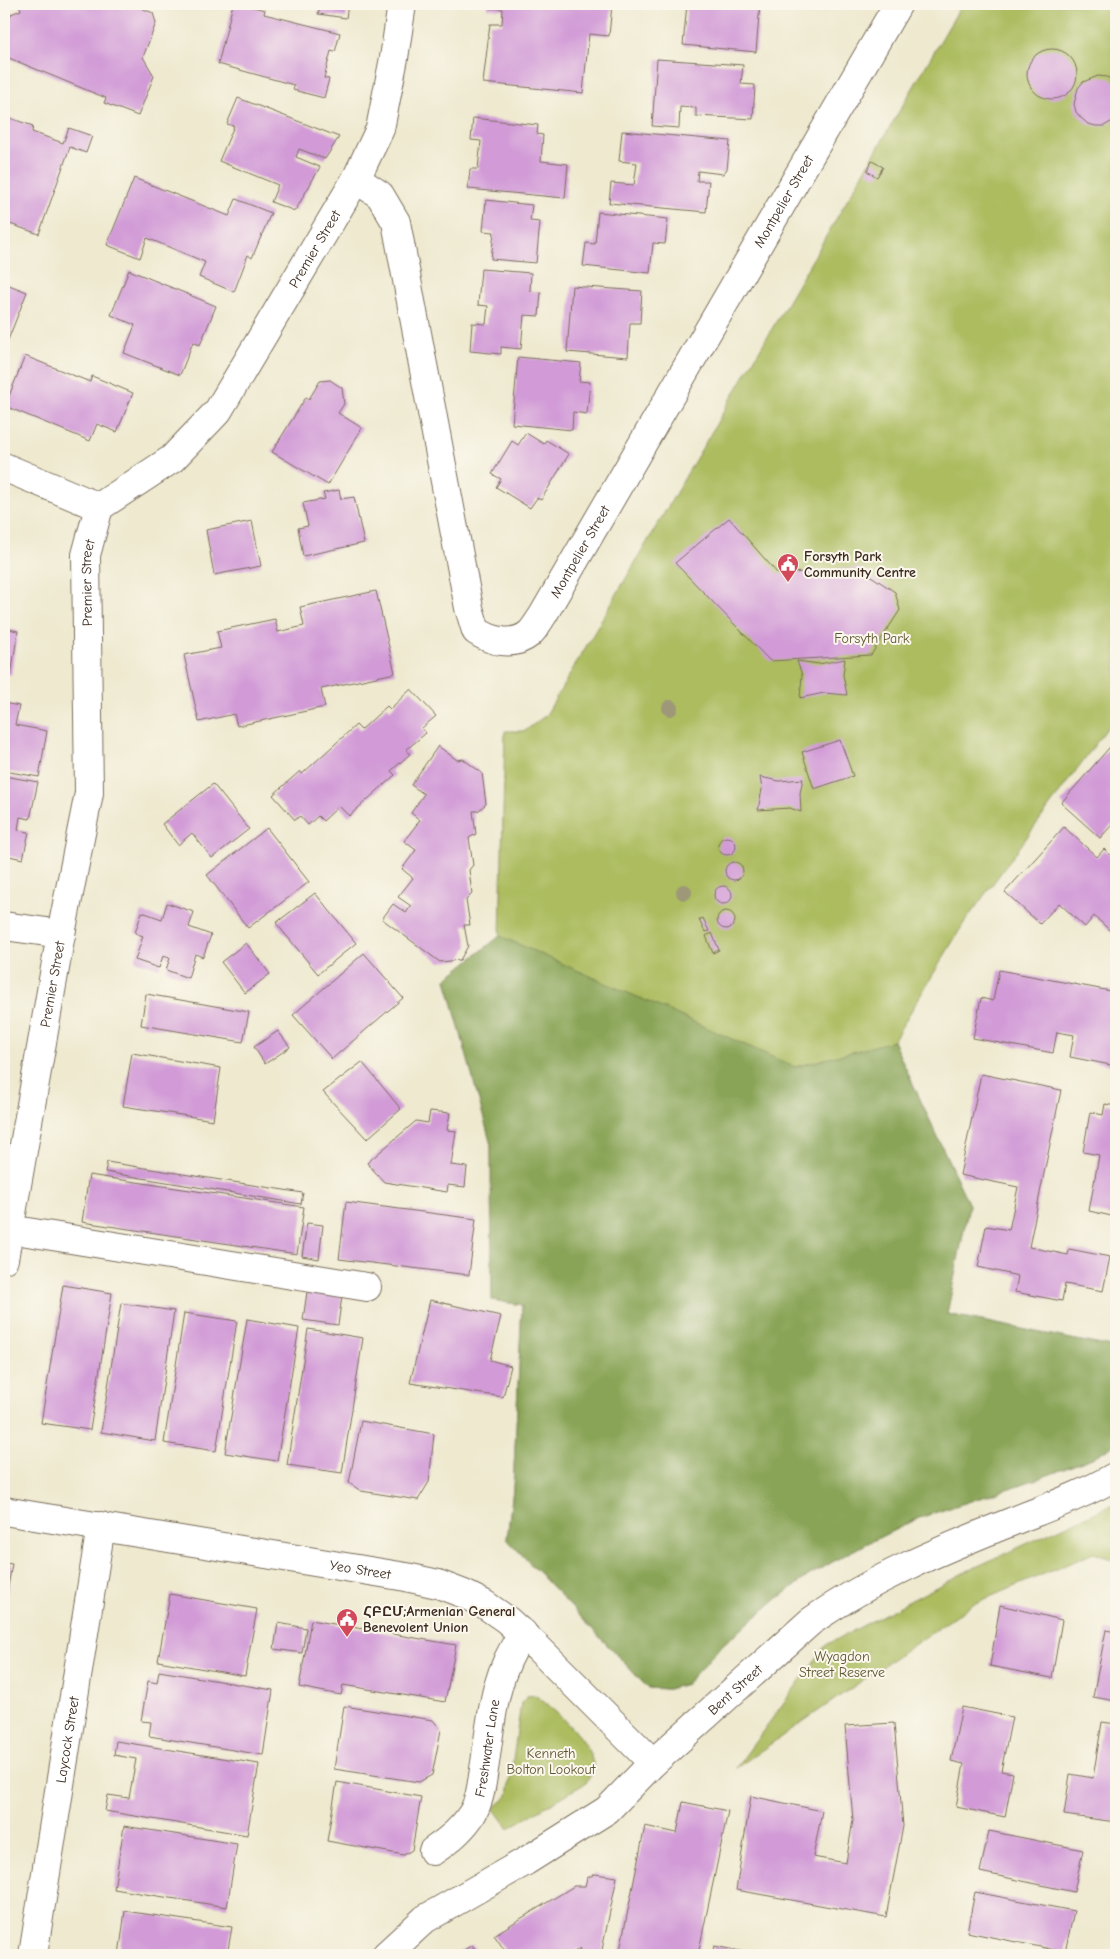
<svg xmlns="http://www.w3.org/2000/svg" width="1120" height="1959" font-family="'Comic Neue','Noto Sans Armenian',sans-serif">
	<rect width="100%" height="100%" fill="#fbf7ec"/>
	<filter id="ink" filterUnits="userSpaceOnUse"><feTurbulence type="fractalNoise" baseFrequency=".02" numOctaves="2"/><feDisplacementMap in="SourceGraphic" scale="10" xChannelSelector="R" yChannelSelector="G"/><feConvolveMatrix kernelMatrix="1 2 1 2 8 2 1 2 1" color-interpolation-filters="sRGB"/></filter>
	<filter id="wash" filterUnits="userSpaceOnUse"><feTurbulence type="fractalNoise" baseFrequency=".0096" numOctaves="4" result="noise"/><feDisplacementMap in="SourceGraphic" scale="20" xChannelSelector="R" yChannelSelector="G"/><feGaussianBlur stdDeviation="1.12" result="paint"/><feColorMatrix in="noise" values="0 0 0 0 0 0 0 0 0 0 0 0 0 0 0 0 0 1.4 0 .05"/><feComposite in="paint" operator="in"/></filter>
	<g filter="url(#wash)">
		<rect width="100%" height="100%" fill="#eee9cf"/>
		<path fill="#acbc5f" stroke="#74733e" d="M962 4H1116V716L964 923 893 1041 969 1205 947 1314 1116 1348V1443L1092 1458 1040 1478 919 1518 850 1552 808 1576 778 1598 721 1646 686 1684 668 1689 648 1688 507 1539 513 1489 522 1305 492 1300 491 1145 446 979 500 936 505 731H525L546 715Z
			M1116 1503V1561L1094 1553 973 1604 736 1768 826 1645 967 1571Z
			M535 1695C553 1708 596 1746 593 1769 592 1774 588 1779 586 1783L509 1828 494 1808 508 1796 521 1703 528 1696Z"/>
		<path fill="#89a456" stroke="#62673a" d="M500 936 795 1067 893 1041 969 1205 947 1314 1116 1348V1443L1092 1458 1040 1478 919 1518 850 1552 808 1576 778 1598 721 1646 686 1684 668 1689 648 1688 507 1539 513 1489 522 1305 492 1300 491 1145 446 979Z"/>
		<g id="blocks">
			<path fill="#d29bd7" d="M19 4H120L128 7 132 4 153 13 156 23 143 57 154 76 138 116 104 103 106 98 4 56V33L11 14 21 10Z
				M233 4H241L265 10 264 14 340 33 335 52 331 51 324 78 329 79 324 98 293 90 294 85 218 64Z
				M310 4H348L346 18 318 14 320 6Z
				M488 4H612L609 36 589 34 583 93 483 83 490 24H502L503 9 488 8Z
				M687 4H760L756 52 683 45Z
				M1027 74a25 25 0 1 1 50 0a25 25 0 1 1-50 0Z
				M657 59 743 65 741 84 755 85 753 119 696 116V108L680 107 679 128 652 126Z
				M1098 76 1107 77 1116 83V119L1104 126H1096L1088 124 1081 118 1076 112 1074 104 1078 88 1083 82Z
				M238 98 339 137 325 159 299 149 296 157 320 167 295 211 271 202 278 185 219 161 234 126 227 124Z
				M4 116 33 126 32 132 63 143 69 128 92 136 86 153 70 147 39 234 4 222Z
				M473 118 538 125 537 134 543 135 541 161 568 164 565 198 468 189 470 169H478L481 141 471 140Z
				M622 131 730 141 727 169 723 174 698 171 697 181H709L706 212 609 203 611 183 634 185 637 163 619 161Z
				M872 161 883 167 877 177 867 171Z
				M134 178 229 216 236 199 271 213 252 258 248 255 234 292 199 277 205 262 147 238 140 258 107 245Z
				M486 200 532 205 530 221 540 222 536 263 491 259 494 232 483 231Z
				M598 212 668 219 665 244 653 243 650 273 583 266 586 243 595 244Z
				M481 269 531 273 530 291 541 292 539 316 524 315 521 349 501 347V354L470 351 472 323 486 324 488 306 478 305Z
				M129 270 216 306 200 345 193 342 180 375 124 353 135 325 111 315Z
				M4 283 27 292 4 350Z
				M572 286 642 291 640 323H630L628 357 567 352Z
				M25 356 90 382 92 376 133 393 117 432 97 424 90 441 5 406Z
				M518 357 581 363 579 381 590 382 587 414 573 412 572 430 512 424Z
				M330 380 342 388 344 404 338 413 362 428 328 485 272 452 306 397 309 399 320 381Z
				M526 433 544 444 546 440 569 454 541 500 537 498 530 508 496 487 501 479 492 474 512 441 518 445Z
				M339 490 341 499 354 497 364 543 303 556 298 528 308 526 303 503 325 499 323 493Z
				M729 518 778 574 859 568 895 592 900 610 871 655 770 661 675 563Z
				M252 521 261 566 214 575 206 530Z
				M376 591 395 673 321 689 325 707 237 726 234 714 199 722 184 655 221 648 217 631 275 619 278 632 304 626 300 607Z
				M4 628 18 631 11 675 4 673Z
				M845 659 843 675 847 695 824 693 800 698 802 675 797 661 819 664Z
				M411 689 436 716 422 728 426 733 406 750 410 754 391 771 395 775 349 816 339 806 323 821 318 816 308 825 300 816 295 820 273 795 300 771 302 774 356 725 361 730 387 706 390 709Z
				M4 703 19 706 15 725 47 731 39 777 4 771Z
				M840 740 853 776 814 789 802 752Z
				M1116 740V829L1112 825 1100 838 1061 803Z
				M438 746 457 760 463 759 482 773 486 804 478 811H473L476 834 469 838 473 865 469 870 472 894 466 900 470 925H464L468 946 460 960 440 962 382 919 393 904 406 913 411 906 398 897 413 878 402 869 416 850 404 841 420 820 411 813 424 794 411 785Z
				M4 776 38 782 30 819 20 817 18 830 29 832 23 859 4 855Z
				M760 777 779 781 803 779 800 793 801 812 790 808 758 810 762 789Z
				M213 784 249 829 212 858 192 833 178 845 162 824Z
				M1064 827 1097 857 1104 849 1116 860V936L1094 916 1085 927 1059 903 1040 924 1005 892Z
				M267 828 309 882 248 928 207 875Z
				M718 846a9 9 0 1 1 18 0a9 9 0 1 1-18 0Z
				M725 871a9 9 0 1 1 18 0a9 9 0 1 1-18 0Z
				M714 895a9 9 0 1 1 18 0a9 9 0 1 1-18 0Z
				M315 893 356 943 318 974 276 923Z
				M167 903 194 912 189 927 211 935 203 957 195 954 188 978 166 970 170 958 163 956 159 968 135 960 143 936 135 933 142 912 162 919Z
				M717 920a9 9 0 1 1 18 0a9 9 0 1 1-18 0Z
				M703 918 709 931 705 932 699 920Z
				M712 933 719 950 713 953 706 936Z
				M246 943 270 974 245 993 221 962Z
				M364 953 403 998 332 1059 293 1015Z
				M999 970 1116 992V1066L1070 1057 1074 1035 1057 1032 1053 1053 973 1038 981 998 993 1001Z
				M146 994 249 1012 243 1042 141 1025Z
				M278 1031 290 1047 265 1064 254 1047Z
				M132 1053 221 1068 213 1120 123 1106Z
				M362 1062 401 1109 367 1139 323 1092Z
				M981 1074 1061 1090 1029 1247 1068 1255 1069 1249 1110 1257 1103 1291 1065 1284 1062 1301 1015 1292 1018 1276 978 1267 986 1226 1009 1230 1018 1187 960 1175Z
				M1105 1104 1116 1106V1217L1089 1211 1099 1155 1083 1152 1090 1112 1103 1115Z
				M430 1111 450 1113 447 1130 456 1131 451 1165 467 1167 465 1187 448 1185 447 1192 384 1182 367 1163 416 1121 428 1123Z
				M107 1162 303 1193 301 1204 105 1172Z
				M89 1175 304 1207 297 1254 82 1222Z
				M346 1202 476 1219 469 1275 339 1259Z
				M307 1223 323 1225 319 1259 302 1256Z
				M63 1285 112 1293 90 1430 41 1423Z
				M307 1292 342 1296 338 1325 303 1320Z
				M430 1300 501 1316 490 1360 511 1366 503 1397 410 1383Z
				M121 1303 174 1311 155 1441 101 1432Z
				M184 1313 237 1321 216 1451 164 1443Z
				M247 1319 299 1328 277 1461 225 1453Z
				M308 1329 363 1338 342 1473 287 1465Z
				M361 1421 434 1434 429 1482 418 1500 361 1491 349 1483Z
				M4 1563 12 1564 5 1604H4Z
				M170 1594 257 1609 245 1676 158 1661Z
				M1000 1605 1062 1620 1052 1678 990 1666Z
				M311 1620 456 1645 445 1702 343 1685 341 1695 299 1687Z
				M278 1623 306 1628 302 1653 274 1649Z
				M1106 1630 1116 1632V1701L1093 1697Z
				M159 1671 273 1690 263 1755 149 1736 151 1722 141 1721 148 1681 157 1683Z
				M344 1706 433 1720 441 1730 432 1775 419 1782 334 1769Z
				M962 1707 1012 1717 1001 1771 1013 1773 1005 1817 956 1807 964 1764 951 1761Z
				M1102 1722 1116 1724V1822L1064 1815 1070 1774 1093 1778Z
				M894 1723 903 1826 886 1917 736 1890 751 1796 822 1811 813 1857 846 1863 853 1820 845 1726Z
				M116 1741 259 1764 247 1835 105 1811 108 1795 129 1798 136 1759 114 1755Z
				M337 1782 421 1797 412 1850 404 1855 327 1841Z
				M683 1802 728 1811 698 1955H619L645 1826 677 1833Z
				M124 1826 237 1844 227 1907 114 1889Z
				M989 1831 1083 1850 1074 1892 980 1872Z
				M595 1874 617 1877 601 1955H579L580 1948 570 1955H508L494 1935 574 1886H585L587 1878Z
				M975 1892 1074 1911 1065 1952 967 1932Z
				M125 1911 232 1927 227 1955H119Z
				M472 1945 479 1955H456Z
				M714 1946 756 1954V1955H712Z"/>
		</g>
	</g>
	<g filter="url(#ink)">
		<use href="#blocks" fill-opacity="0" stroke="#7a6d5c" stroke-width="1"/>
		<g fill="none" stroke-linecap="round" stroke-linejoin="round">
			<g stroke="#7a6d5c" stroke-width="30">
				<g id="minor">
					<path id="s1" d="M356 179 380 195 396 222 469 608 476 631C491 641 513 647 529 634 534 630 539 621 543 615L898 4"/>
					<path d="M4 467 99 507"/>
					<path d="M4 926 61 934"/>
					<path d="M9 1229 367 1287"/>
					<path id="s2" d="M4 1259 61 934 89 793 86 555 99 507 172 459 218 411 356 179 380 129 394 58 402 4"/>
					<path id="s3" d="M4 1511 406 1577 438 1584 464 1594 484 1604 507 1620 538 1648 653 1763"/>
					<path id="s4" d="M433 1851C448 1841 462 1830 472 1814 481 1799 482 1780 485 1763 492 1714 494 1675 523 1633"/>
					<path id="s5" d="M33 1955 101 1526"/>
					<path id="s6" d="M386 1955 425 1919 526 1861 607 1810 653 1763 810 1622C872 1578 941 1550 1011 1522 1046 1508 1083 1495 1116 1476"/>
				</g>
			</g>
			<use href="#minor" stroke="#fff" stroke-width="28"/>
		</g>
		<g fill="#9e9879">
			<circle cx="670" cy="708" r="8"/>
			<circle cx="684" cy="892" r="8"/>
		</g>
	</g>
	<defs>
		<g id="civic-pin" transform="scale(1.125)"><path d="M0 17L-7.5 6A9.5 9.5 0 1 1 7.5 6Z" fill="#d1495b" stroke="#fbf7ec"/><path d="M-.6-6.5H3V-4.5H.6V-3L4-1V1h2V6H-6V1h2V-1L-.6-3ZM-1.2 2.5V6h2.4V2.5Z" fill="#fff"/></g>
	</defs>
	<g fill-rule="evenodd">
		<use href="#civic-pin" x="788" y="564"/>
		<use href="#civic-pin" x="347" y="1619"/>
	</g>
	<g text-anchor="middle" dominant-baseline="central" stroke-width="4" stroke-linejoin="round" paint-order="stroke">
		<g font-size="14" fill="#3b2a1e" stroke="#fbf7ec">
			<text stroke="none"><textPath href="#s1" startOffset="1036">Montpelier Street</textPath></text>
			<text stroke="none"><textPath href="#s2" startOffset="1104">Premier Street</textPath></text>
			<text stroke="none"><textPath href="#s1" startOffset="631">Montpelier Street</textPath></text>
			<text stroke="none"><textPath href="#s2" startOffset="684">Premier Street</textPath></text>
			<text stroke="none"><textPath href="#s2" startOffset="279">Premier Street</textPath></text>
			<text stroke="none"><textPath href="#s3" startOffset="361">Yeo Street</textPath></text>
			<text stroke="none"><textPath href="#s6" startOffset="441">Bent Street</textPath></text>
			<text stroke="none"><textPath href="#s5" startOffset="218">Laycock Street</textPath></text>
			<text stroke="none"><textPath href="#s4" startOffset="122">Freshwater Lane</textPath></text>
		</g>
		<g font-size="14" font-weight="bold" fill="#3b2a1e" stroke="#fbf7ec" text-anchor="start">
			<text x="804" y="556">Forsyth Park<tspan x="804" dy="16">Community Centre</tspan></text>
			<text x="363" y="1611">ՀԲԸՄ;Armenian General<tspan x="363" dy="16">Benevolent Union</tspan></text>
		</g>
		<g font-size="14" fill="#5d5632" stroke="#fbf7ec">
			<text x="872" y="638">Forsyth Park</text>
			<text x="842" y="1656">Wyagdon<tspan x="842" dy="16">Street Reserve</tspan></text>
			<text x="551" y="1753">Kenneth<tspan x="551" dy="16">Bolton Lookout</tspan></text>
		</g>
	</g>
	<rect width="1120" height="1959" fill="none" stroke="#fbf7ec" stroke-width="20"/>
</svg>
